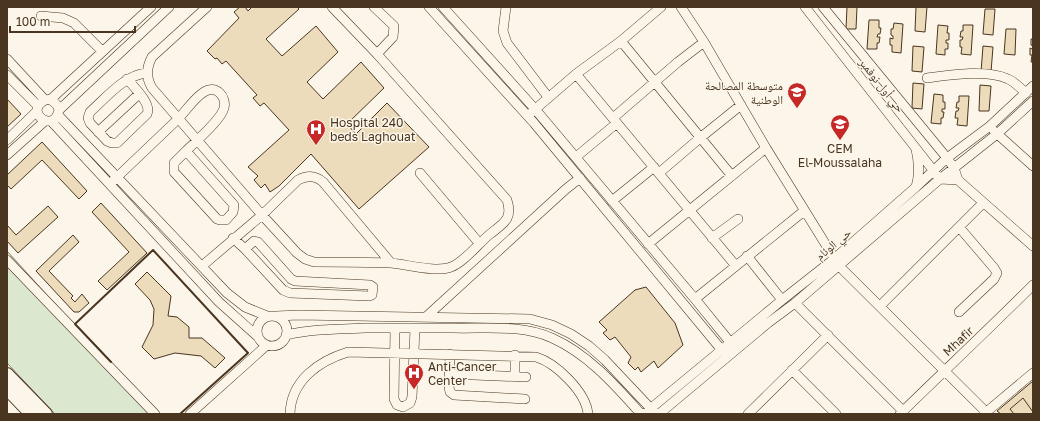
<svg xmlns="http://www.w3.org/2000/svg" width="1040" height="421" font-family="'Golos Text','Noto Naskh Arabic',sans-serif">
	<rect width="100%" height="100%" fill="#fbf6e9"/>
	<path fill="#dce7d0" stroke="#887966" d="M7 251 155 414H55L7 363Z"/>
	<path fill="#ecdcbc" stroke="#4a3520" d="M240 7H245L248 11 252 7H297L299 9 266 39 282 56 316 26 338 52 307 82 323 99 361 62 384 88 347 124 356 134 387 103 429 147 359 209 311 154 279 186 270 192 265 184 261 188 254 180 258 176 248 167 289 130 264 103 260 106 253 98 257 95 226 61 222 64 217 58 215 59 207 51 239 18 234 12Z
		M847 7H857L856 29H846Z
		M916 7H927L925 32 915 31Z
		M985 9H995L993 35 983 34Z
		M869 20H879V28H881L880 34H878L877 37H880L879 43H877V49H867Z
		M894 23 903 24 901 53 892 52V45H890V38L893 39V36L891 35V29H893Z
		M938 25 948 26 947 33H949V40H946V43H948V49H945V55L936 54Z
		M963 25H973L971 55 961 54 962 47H960V40H962L963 37H960L961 31H963Z
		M1006 29H1016L1015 55 1004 54Z
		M1031 39H1033V62H1031L1032 55H1030V48L1032 49 1033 46 1031 45Z
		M913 46 924 47 922 72 912 71Z
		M983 46 993 47 991 72H981Z
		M913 83 924 84 922 109 912 108Z
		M980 85 991 86 989 111H979Z
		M934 94 943 95V102H945V109H942V112H944L943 118H941V124L931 123Z
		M959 96H969L967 126 957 125 958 118H955L956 111H958L959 108H956L957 102H959Z
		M7 99 21 114 7 127Z
		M42 142 87 191 79 199 42 160 11 189 7 185V175Z
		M101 203 147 253 107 290 98 281 129 252 92 212Z
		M48 206 58 217 18 253 7 241V225L16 235Z
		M73 235 79 242 49 271 73 296 71 298 75 302 82 294 89 303 79 312H74L36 271Z
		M147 272 171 296 168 316 177 317 189 327V338H202L225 358 215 368 201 356 175 353 154 359 142 347 153 325 154 309 150 300 135 284Z
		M646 287 675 323 683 345 658 368 654 361 641 372 638 367 635 370 628 363 631 357 615 337 610 340 603 333 607 330 599 322 635 290Z
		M1033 381V414H1001L997 411Z
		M1023 398 1033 412V414H1014L1010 409Z"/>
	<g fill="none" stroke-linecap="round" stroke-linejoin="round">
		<g stroke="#4a3520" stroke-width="10">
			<path id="minor" d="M207 7 152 57C146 68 146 78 152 88L262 215 297 253 305 259 314 262C339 262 365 262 390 263 406 264 436 273 451 267 463 263 479 243 490 234 504 223 513 219 507 200L377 54 332 7
				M374 7 394 26 393 37 377 54
				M429 7 534 123 725 354
				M443 7 535 109 695 299 734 347
				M506 7 503 31 507 43 548 97
				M681 7 704 42 766 148
				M805 7 940 179 958 180
				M823 7 947 158 954 168 958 180 1033 246
				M41 16 63 18 74 23 102 51
				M621 41 732 176
				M7 59 45 100
				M576 74 736 266
				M7 75 38 106
				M927 78C949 75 987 69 1008 79 1015 82 1020 88 1026 93
				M127 79C134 87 152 104 147 114L117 143H112L107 141 90 123 88 118 90 112C107 97 124 75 147 73
				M50 100 151 7
				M59 110C57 103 50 96 42 102 26 113 54 134 59 110L169 7
				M532 112 576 74 621 41 661 7
				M58 115 227 293 245 307 267 316
				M613 118 678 62 704 42
				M51 121 219 302 257 336
				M994 131 1033 166
				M98 132 139 94
				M7 140 37 111
				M916 149C919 163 920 174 916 187
				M186 151 234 205 233 212 226 220H220L217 219 174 172V163Z
				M7 155 45 121
				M576 157 617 123
				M420 173 479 243
				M659 173 700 138 741 105
				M113 181C134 161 156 140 177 120 186 111 194 98 204 92 216 84 227 97 224 108 221 120 195 142 186 151
				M612 201 654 167
				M959 227 994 268 997 273 994 279 959 312
				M233 238 245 249 283 290 290 293 369 296 372 295 373 287 370 285 295 281 291 279 258 242 254 241 245 249
				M712 238 738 219
				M648 244 766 148 839 266 988 414
				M747 256 782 300
				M7 260 155 414
				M202 266 262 215 298 180C307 175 315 175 323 182L391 263
				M695 299 804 211
				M795 303 903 411
				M880 306 983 203
				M257 331a15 15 0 1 1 30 0a15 15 0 1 1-30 0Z
				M276 316 299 315 530 319 552 325 571 334 589 346 605 360 654 412
				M427 316 566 189 580 178
				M395 328 394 399 397 405 403 407 410 403 412 397 415 328
				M286 335C312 329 338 329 365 328 394 328 423 328 453 328 485 329 522 324 552 338 588 354 615 385 641 414
				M450 354 449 387 450 392 454 395 525 399
				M792 370 836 414
				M449 374 526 377
				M515 376V355
				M190 414 267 345
				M290 414C291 380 319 361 348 352L536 357C556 363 586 392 588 414
				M644 414 782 300 834 259 916 187 947 158 990 126 1033 86
				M659 414 768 323 795 303 940 179 997 134 1033 101
				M748 414 828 335
				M900 414C944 371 989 329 1033 285
				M984 414 1033 373"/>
		</g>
		<g stroke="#4a3520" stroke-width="14">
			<path id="major" d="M7 374 46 414
				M7 389 31 414"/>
		</g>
		<use href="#minor" stroke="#fbf6e9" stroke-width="9"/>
		<use href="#major" stroke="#fbf6e9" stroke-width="12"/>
		<path stroke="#4a3520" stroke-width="2" d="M111 362 75 324 153 250 248 353 180 414"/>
	</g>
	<defs>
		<g id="school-pin" transform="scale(1)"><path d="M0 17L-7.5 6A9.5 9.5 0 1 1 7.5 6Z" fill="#c62828" stroke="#fbf6e9"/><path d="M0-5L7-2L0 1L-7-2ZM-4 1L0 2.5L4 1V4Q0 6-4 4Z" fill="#fff"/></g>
		<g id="hospital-pin" transform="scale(1)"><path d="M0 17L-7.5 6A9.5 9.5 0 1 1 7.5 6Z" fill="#c62828" stroke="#fbf6e9"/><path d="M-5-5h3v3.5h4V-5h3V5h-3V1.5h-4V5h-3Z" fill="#fff"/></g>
	</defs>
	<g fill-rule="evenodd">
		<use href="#school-pin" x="797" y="92"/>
		<use href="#school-pin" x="840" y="124"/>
		<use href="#hospital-pin" x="316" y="129"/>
		<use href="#hospital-pin" x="414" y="373"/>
	</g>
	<g text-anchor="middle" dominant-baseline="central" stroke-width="3" stroke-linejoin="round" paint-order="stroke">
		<g font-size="12" fill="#4a3520" stroke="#fbf6e9" text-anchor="start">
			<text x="783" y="85" text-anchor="end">متوسطة المصالحة<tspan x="783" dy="14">الوطنية</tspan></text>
			<text x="330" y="122">Hospital 240<tspan x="330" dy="14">beds Laghouat</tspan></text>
			<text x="840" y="148" text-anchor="middle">CEM<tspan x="840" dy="14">El-Moussalaha</tspan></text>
			<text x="428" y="366">Anti-Cancer<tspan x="428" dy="14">Center</tspan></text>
		</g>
		<g font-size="12" fill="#4a3520" stroke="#fbf6e9">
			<text transform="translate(882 85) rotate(52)">حي أول نوفمبر</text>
			<text transform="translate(833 244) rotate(-40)">حي الوئام</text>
			<text transform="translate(958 341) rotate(-43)">Mhafir</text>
		</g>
	</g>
	<rect width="1040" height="421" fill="none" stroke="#4a3520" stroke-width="16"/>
	<path d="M10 26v6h125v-6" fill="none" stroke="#4a3520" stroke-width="2"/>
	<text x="16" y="26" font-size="12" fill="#4a3520" stroke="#fbf6e9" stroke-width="3" paint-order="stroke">100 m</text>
</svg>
